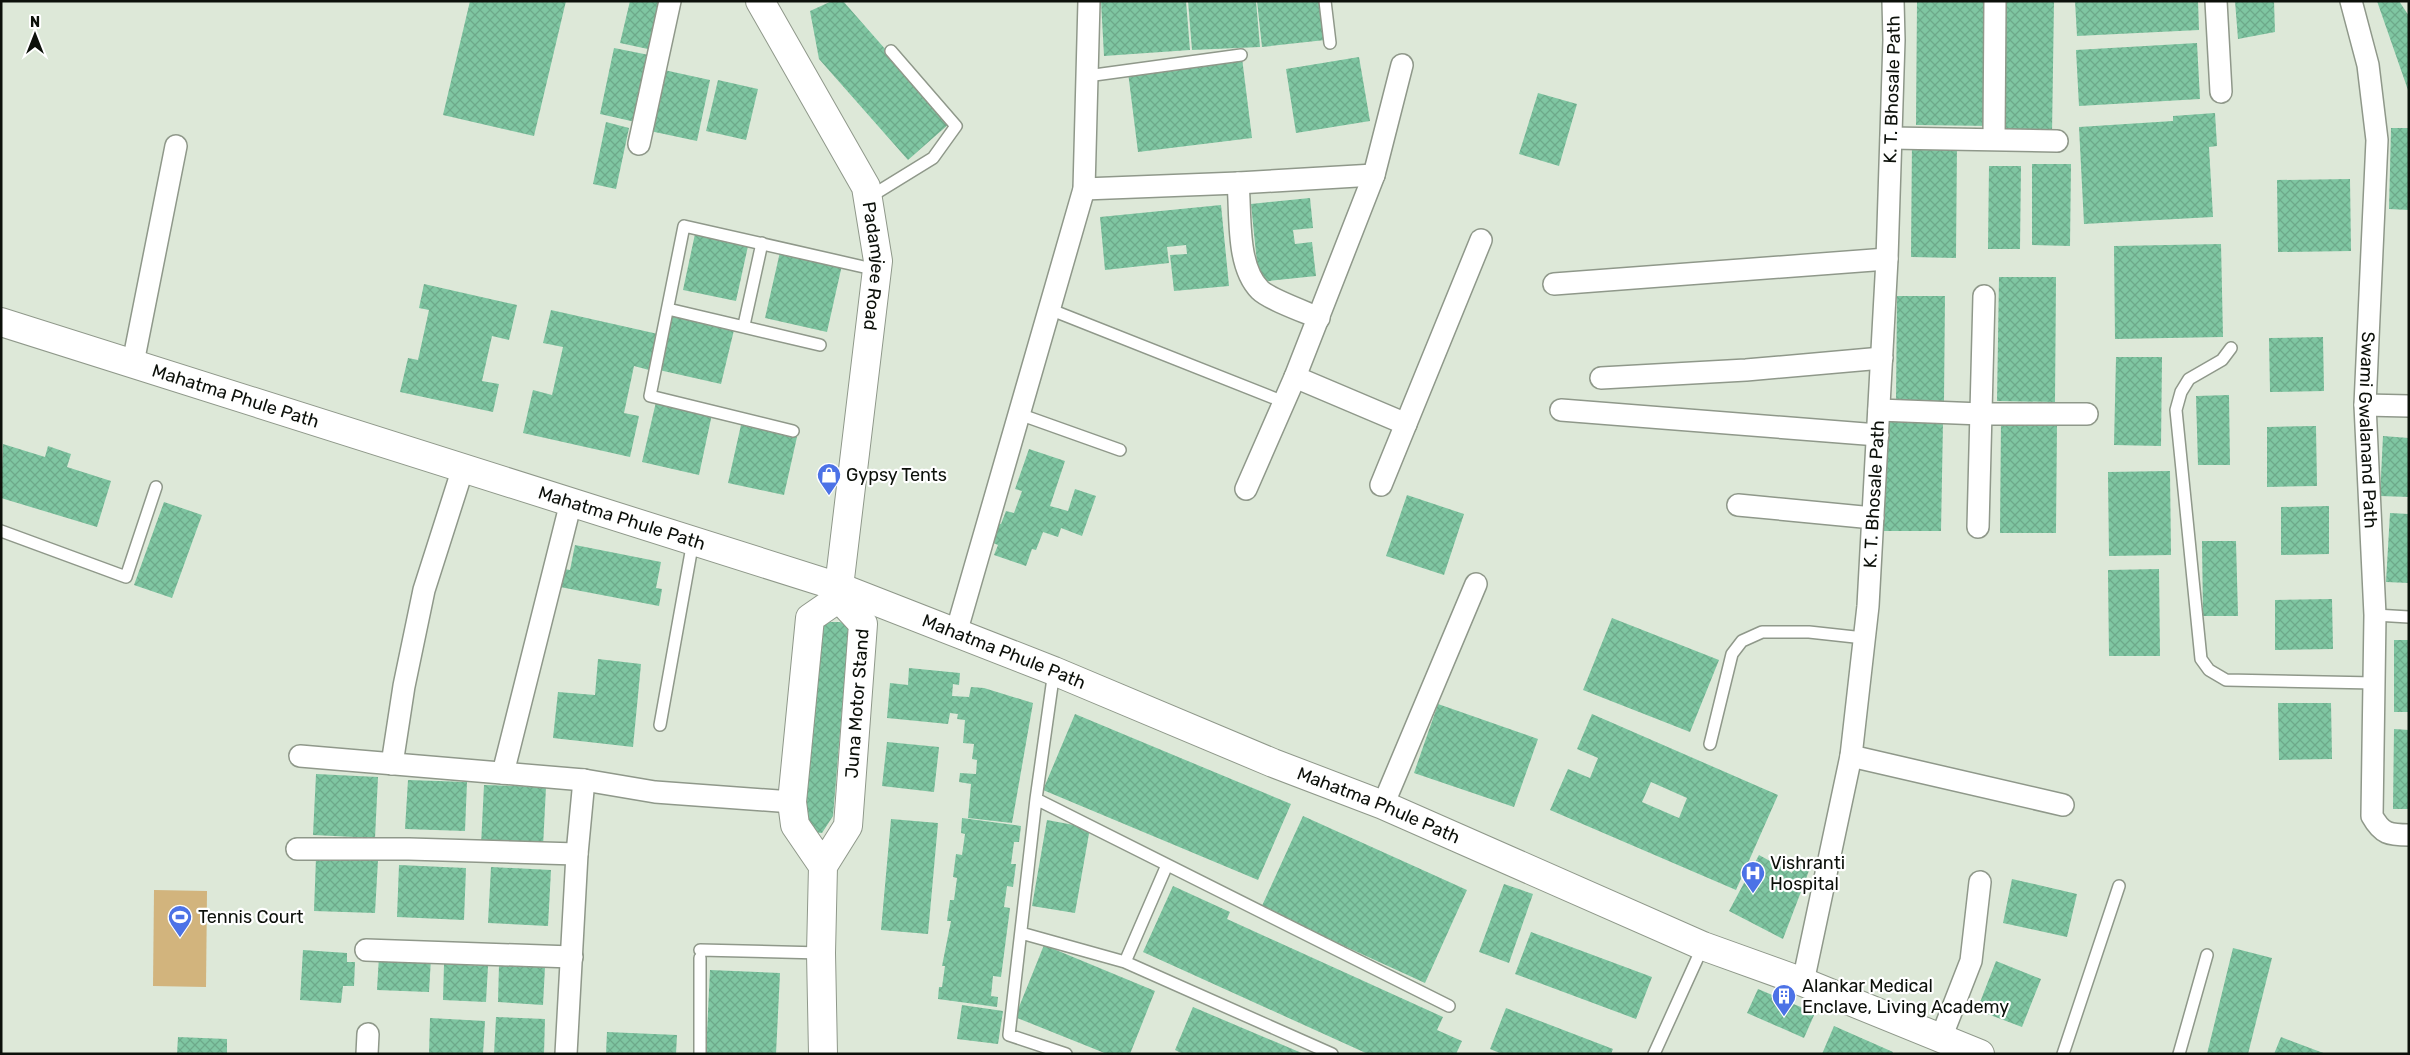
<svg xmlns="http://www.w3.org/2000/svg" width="2410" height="1055" font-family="Rubik,sans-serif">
	<defs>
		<pattern id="building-cross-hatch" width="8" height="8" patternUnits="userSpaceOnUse" patternTransform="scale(1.25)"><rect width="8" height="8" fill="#7fc6a2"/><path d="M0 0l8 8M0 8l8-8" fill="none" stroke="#6da98a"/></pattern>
	</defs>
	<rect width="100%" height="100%" fill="#dde8d8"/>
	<path fill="#d2b47d" d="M154 890 207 891 206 987 153 986Z"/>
	<path fill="url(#building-cross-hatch)" fill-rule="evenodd" d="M470 1H566L534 136 443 115Z
		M630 1H659L648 49 620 43Z
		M832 1H843L950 123 908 160 819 59 810 11Z
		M1101 1H1186L1190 50 1104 56Z
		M1188 1H1256L1260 47 1192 50Z
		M1257 1H1321L1325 40 1262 47Z
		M1917 1H1993L1992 126 1916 125Z
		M1998 1H2054L2052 134 1997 133Z
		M2075 1H2198L2199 30 2077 36Z
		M2235 1H2274L2275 32 2238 39Z
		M2377 1H2399L2409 16V93Z
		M2197 43 2200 99 2079 106 2076 50Z
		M614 48 654 56 640 123 600 114Z
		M1359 57 1370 121 1296 133 1286 69Z
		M1242 58 1252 138 1138 152 1128 72Z
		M664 70 710 80 697 141 650 131Z
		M718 80 758 89 746 140 706 131Z
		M1538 93 1577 104 1559 166 1519 154Z
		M2215 113 2217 146 2209 147 2213 217 2084 224 2079 127 2173 121V116Z
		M606 122 629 128 616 189 593 184Z
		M2391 128H2409V210L2389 209Z
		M1912 139 1957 140 1956 258 1911 257Z
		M2032 164H2071L2070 246 2032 245Z
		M1989 166H2021L2020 249H1988Z
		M2350 179 2351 251 2278 252 2277 180Z
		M1310 198 1313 228 1293 230 1295 244 1312 242 1316 276 1259 282 1251 204Z
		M1221 205 1229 286 1174 291 1170 255 1187 254 1186 245 1167 247 1169 263 1105 270 1100 217Z
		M695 234 748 246 736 301 683 290Z
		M2221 244 2223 337 2115 339 2114 246Z
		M780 252 842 265 827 332 765 318Z
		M1999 277H2056L2055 402 1997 401Z
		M424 284 517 305 509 340 492 336 482 381 499 384 493 412 400 392 408 358 418 360 429 310 419 308Z
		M1897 296H1945L1944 401H1896Z
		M551 310 658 334 649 370 634 366 624 413 639 416 630 457 523 433 533 390 552 395 563 347 543 343Z
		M671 316 734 330 721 384 659 370Z
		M2323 337 2324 391 2270 392 2269 338Z
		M2116 357H2162L2161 446 2114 445Z
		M2229 395 2230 465H2198L2196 396Z
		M656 402 712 414 699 475 642 462Z
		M2001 419 2057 420 2056 533H2000Z
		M1882 421 1943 422 1941 531H1881Z
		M741 425 797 437 784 495 728 483Z
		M2316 426 2317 486 2267 487V427Z
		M2383 436 2409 438V497L2380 496Z
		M3 444 45 457 48 446 71 454 67 467 111 481 97 527 1 498Z
		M1029 449 1065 461 1050 506 1068 511 1075 489 1096 496 1082 536 1061 528 1058 537 1043 532 1036 550 1032 549 1026 566 994 555 998 545 991 542 998 523 1001 524 1006 511 1014 513 1022 491 1015 489Z
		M2170 471 2171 555 2109 556 2108 472Z
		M1407 495 1464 514 1444 575 1386 556Z
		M164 502 202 515 172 598 134 585Z
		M2329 506V554L2281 555V507Z
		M2390 513 2409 514V583L2386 582Z
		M2202 541H2236L2238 616H2203Z
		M575 545 661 562 656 588 662 589 659 606 560 587 564 569 570 570Z
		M2159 569 2160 656H2109L2108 570Z
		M2332 599 2333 649 2275 650V600Z
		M1612 618 1719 660 1690 732 1583 690Z
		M818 622H840L849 627 833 816 822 833 808 832 801 809Z
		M2394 640H2409V712H2394Z
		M598 659 641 664 633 747 553 738 558 692 595 695Z
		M909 668 960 673 959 685 953 684 952 696 969 697 971 687 984 688 1033 703 1012 823 968 818 971 784 959 782 960 773 976 774 977 760 972 759 974 744 963 743 965 720 957 719 958 714 950 713 948 724 887 718 890 683 908 685Z
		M2278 703H2331L2332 759 2279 760Z
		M1438 704 1538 739 1514 807 1414 773Z
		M1075 714 1291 804 1258 880 1043 790Z
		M1592 714 1778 795 1736 890 1550 810 1568 769 1590 778 1598 758 1577 749ZM1651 782 1687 798 1679 818 1642 802Z
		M2394 729 2409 730V809H2393Z
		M887 742 939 747 934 792 882 786Z
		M316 774 378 777 375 838 313 835Z
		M408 780 467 782 465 831 405 829Z
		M484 785 546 787 543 847 481 845Z
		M1303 816 1467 890 1425 983 1261 908Z
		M962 818 1021 826 1019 842H1014L1011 864H1016L1013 887 1007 886 1004 907 1010 908 1001 977 993 976 991 996 998 997 997 1007 938 999 939 987H942L945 966H942L951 921H947L950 900H954L957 878 953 877 956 854 962 855 965 834 961 833Z
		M891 819 938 823 928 934 881 930Z
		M1047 820 1090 828 1075 913 1032 906Z
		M1759 855 1792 873 1796 862 1810 868 1783 939 1729 911Z
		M316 857 378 860 375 913 314 911Z
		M399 865 466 868 464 920 397 917Z
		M491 867 551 870 548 926 488 923Z
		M2012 879 2077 894 2067 937 2003 923Z
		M1504 884 1533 894 1509 963 1479 952Z
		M1173 886 1230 912 1227 919 1443 1017 1437 1030 1462 1041 1456 1054H1368L1143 952Z
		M1531 932 1652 977 1636 1019 1515 974Z
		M1044 945 1155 991 1130 1054H1107L1015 1017Z
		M2233 948 2272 958 2248 1054H2207Z
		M303 950 347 953V962H355L354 986H343L341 1003 300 1000Z
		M379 956 431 958 429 992 377 990Z
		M1996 961 2041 979 2022 1027 1977 1010Z
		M444 964 488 966 486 1002 443 1000Z
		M499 965 545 967 543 1005 498 1002Z
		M710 970 780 973 776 1054H706Z
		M1758 989 1815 1013 1804 1038 1747 1013Z
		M962 1005 1003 1011 998 1044 957 1039Z
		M1193 1007 1304 1054H1183L1175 1050Z
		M1506 1008 1613 1049 1611 1054H1502L1490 1049Z
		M496 1017 545 1019 544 1054H494Z
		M430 1018 485 1021 483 1054H429Z
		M1834 1026 1893 1052 1892 1054H1822Z
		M607 1032 677 1035 676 1054H606Z
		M178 1037 227 1039V1054H177Z
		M2281 1037 2326 1054H2274Z"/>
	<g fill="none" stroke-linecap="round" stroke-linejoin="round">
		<g stroke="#8f988a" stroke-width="14">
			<path id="lane" d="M1325 1 1330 43
				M1087 76 1241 55
				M868 198 933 158 956 126 891 51
				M668 309 820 345
				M1049 309 1284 402
				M744 325 762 243
				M2231 348 2222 360 2189 379 2181 392 2176 410 2201 659 2209 670 2226 680 2374 683
				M1019 414 1120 450
				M793 431 650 396 684 226 877 270
				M1 531 126 577 156 487
				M2375 615 2409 617
				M1054 671 1036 799 1009 1035 1066 1054
				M660 725 693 541
				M1710 744 1732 654 1742 641 1762 632H1809L1864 638
				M1036 799 1449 1006
				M1021 933 1125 962 1332 1054
				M700 950 821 953
				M700 958V1054
				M1125 962 1167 865
				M1654 1054 1703 946
				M2063 1054 2119 886
				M2179 1054 2207 955"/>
		</g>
		<g stroke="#8f988a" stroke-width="24">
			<g id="street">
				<path d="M2216 1 2221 92"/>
				<path id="s1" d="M2351 1 2368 65 2377 140 2365 405 2375 615 2372 816C2382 834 2389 835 2409 835"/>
				<path d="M1891 138 2057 141"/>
				<path d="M1994 139 1995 1"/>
				<path d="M639 144 670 1"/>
				<path d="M1238 183C1241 215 1236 266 1260 290 1269 299 1305 312 1319 318"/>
				<path d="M1084 189 1238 183 1374 175"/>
				<path d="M1554 284 1887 259"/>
				<path d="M133 363 176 146"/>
				<path d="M1295 377 1406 424"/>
				<path d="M1601 378 1746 370 1882 358"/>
				<path d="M2365 405 2409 406"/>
				<path d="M1561 410 1878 435"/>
				<path d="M1879 410 1982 414H2087"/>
				<path d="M1381 485 1481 240"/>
				<path d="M1246 489 1295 377 1374 175 1402 65"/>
				<path d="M1738 505 1873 518"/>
				<path d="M1978 527 1984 296"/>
				<path d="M956 633 1084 189 1089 1"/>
				<path d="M300 756 584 780 655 792 792 802"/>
				<path d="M1851 756 2063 805"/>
				<path d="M392 764 404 686 424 590 463 468"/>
				<path d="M503 773 571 502"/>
				<path d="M1383 805 1476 584"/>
				<path d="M297 849H409L577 854"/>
				<path d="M366 950 572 957"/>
				<path id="s2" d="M1803 982 1851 756 1868 606 1887 259 1894 40 1893 1"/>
				<path d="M1941 1038 1971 961 1980 882"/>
				<path d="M367 1054 368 1034"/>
				<path d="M566 1054 577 854 584 780"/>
			</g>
		</g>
		<g stroke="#8f988a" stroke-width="30">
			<g id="secondary">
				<path id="s3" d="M760 1 866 187 878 261 839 587"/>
				<path id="s4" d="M1 322 839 587 1054 671 1273 763 1383 805 1703 946 1803 982 1980 1054"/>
				<path id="s5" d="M823 1054 821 953 823 866 848 826 863 624 839 598 810 618 792 802 795 825 823 866"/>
			</g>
		</g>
		<use href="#lane" stroke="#fff" stroke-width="11"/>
		<use href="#street" stroke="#fff" stroke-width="21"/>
		<use href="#secondary" stroke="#fff" stroke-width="28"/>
	</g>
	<defs>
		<g id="shop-pin" transform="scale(1.25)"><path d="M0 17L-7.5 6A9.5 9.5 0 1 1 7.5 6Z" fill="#4c72e6" stroke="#fff"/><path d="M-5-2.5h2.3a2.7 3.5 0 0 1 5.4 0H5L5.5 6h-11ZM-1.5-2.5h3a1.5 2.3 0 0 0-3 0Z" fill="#fff"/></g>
		<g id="hospital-pin" transform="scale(1.25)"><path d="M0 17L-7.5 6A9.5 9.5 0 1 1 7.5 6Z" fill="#4c72e6" stroke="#fff"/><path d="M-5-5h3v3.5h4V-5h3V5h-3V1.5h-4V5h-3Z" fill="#fff"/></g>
		<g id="stadium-pin" transform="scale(1.25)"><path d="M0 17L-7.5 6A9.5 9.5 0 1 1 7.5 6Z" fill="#4c72e6" stroke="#fff"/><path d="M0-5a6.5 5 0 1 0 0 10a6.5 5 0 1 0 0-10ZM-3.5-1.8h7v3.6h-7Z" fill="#fff"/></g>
		<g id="building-pin" transform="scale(1.25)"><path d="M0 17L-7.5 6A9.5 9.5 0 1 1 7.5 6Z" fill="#4c72e6" stroke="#fff"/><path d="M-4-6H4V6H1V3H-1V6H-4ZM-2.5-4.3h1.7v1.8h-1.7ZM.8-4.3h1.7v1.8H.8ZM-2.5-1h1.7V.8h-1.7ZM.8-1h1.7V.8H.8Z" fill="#fff"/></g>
	</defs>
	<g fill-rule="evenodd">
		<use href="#shop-pin" x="829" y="475"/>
		<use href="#hospital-pin" x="1753" y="873"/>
		<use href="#stadium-pin" x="180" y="917"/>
		<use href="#building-pin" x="1784" y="996"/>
	</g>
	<g text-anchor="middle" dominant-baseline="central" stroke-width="4.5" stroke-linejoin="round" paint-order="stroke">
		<g font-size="18" fill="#0c100a" stroke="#fff">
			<text stroke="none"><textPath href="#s2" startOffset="899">K. T. Bhosale Path</textPath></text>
			<text stroke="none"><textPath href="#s3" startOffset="294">Padamjee Road</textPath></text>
			<text stroke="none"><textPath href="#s4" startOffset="246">Mahatma Phule Path</textPath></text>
			<text stroke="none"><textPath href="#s1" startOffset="432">Swami Gwalanand Path</textPath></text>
			<text stroke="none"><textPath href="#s2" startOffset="494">K. T. Bhosale Path</textPath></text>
			<text stroke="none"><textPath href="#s4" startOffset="651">Mahatma Phule Path</textPath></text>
			<text stroke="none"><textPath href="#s4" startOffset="1056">Mahatma Phule Path</textPath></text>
			<text stroke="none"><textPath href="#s5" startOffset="358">Juna Motor Stand</textPath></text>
			<text stroke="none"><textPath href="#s4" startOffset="1461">Mahatma Phule Path</textPath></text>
		</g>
		<g font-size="18" fill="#0c100a" stroke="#fff" text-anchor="start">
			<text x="846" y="475">Gypsy Tents</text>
			<text x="1770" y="863">Vishranti<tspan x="1770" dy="21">Hospital</tspan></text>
			<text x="198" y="917">Tennis Court</text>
			<text x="1802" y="986">Alankar Medical<tspan x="1802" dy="21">Enclave, Living Academy</tspan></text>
		</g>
	</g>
	<rect width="2410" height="1055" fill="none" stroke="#0c100a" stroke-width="5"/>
	<g transform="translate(35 35)" stroke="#ffffff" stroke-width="4" paint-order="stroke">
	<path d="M0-4L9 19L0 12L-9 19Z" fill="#0c100a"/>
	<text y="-8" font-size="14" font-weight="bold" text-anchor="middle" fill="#0c100a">N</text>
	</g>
</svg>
